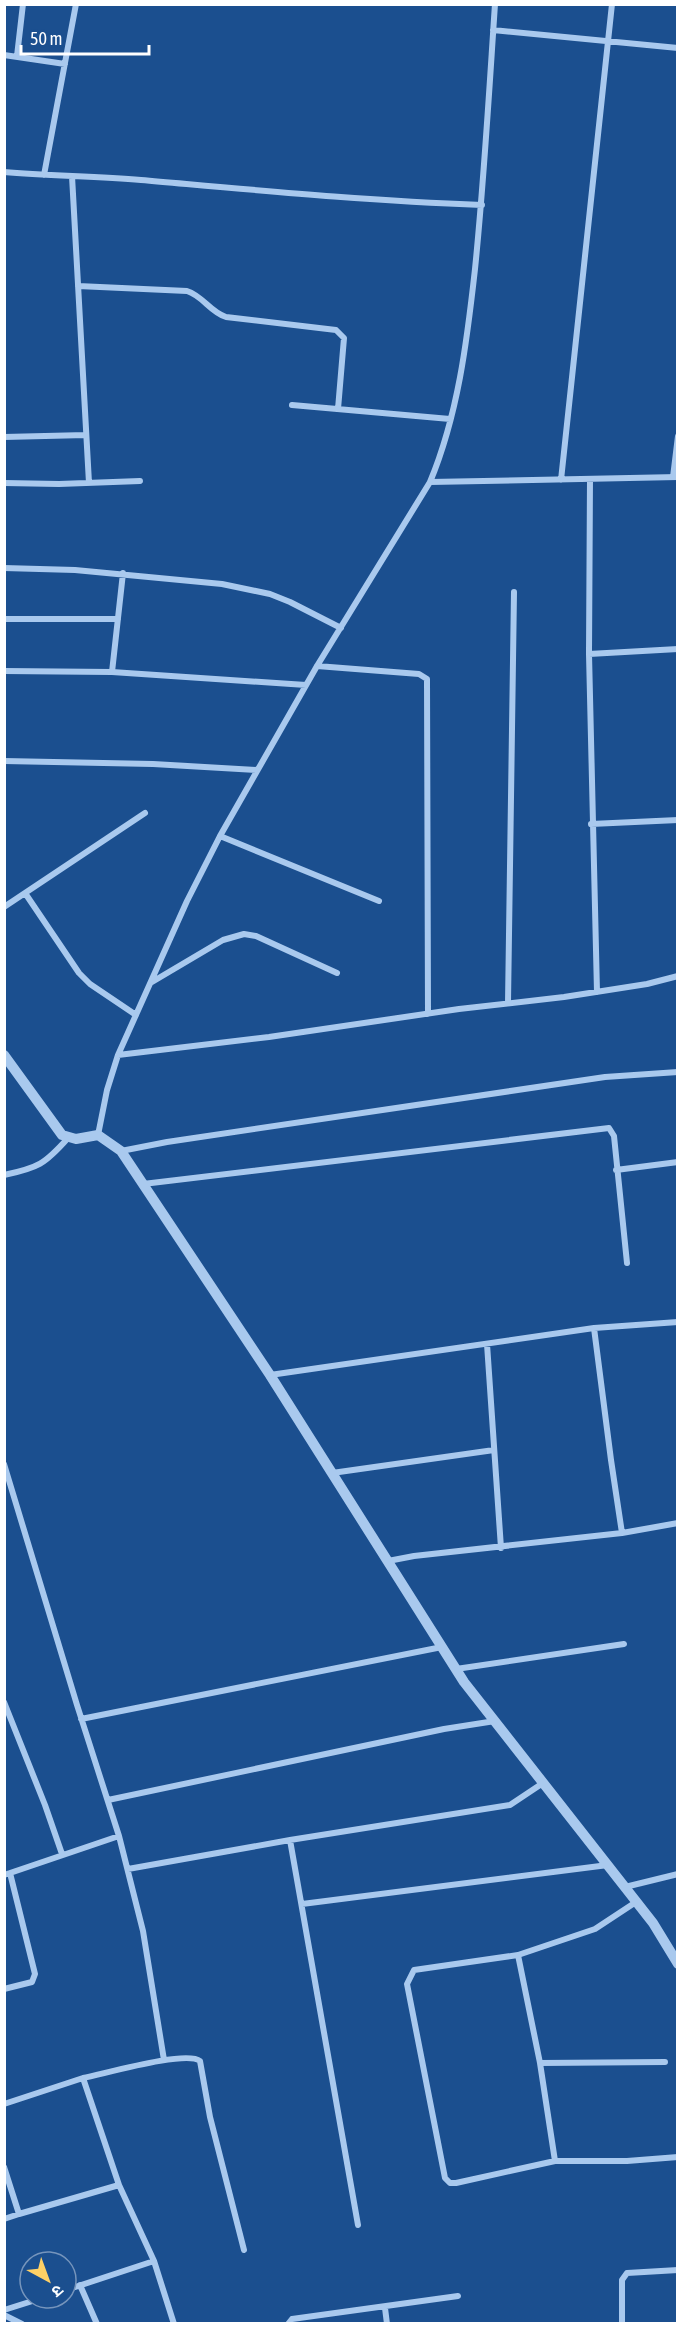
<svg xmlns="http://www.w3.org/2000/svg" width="682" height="2328" font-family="'Asap Condensed','Noto Sans Devanagari',sans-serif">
	<rect width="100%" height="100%" fill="#1b4f8f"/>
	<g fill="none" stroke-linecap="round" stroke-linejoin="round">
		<path stroke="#a9c9ee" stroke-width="6" d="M493 30 678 48
			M4 55 65 64
			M17 56 23 4
			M4 172C50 176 96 176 141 180 255 190 368 201 482 205
			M44 175 76 4
			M72 176 89 483
			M78 286 187 291C203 296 210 312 226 317L336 330 344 338 338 409
			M292 405 450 419
			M4 437 86 435
			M673 477 678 436
			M590 479 589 654 597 992
			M561 480 612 4
			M430 482 678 477
			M4 483 59 484 140 481
			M4 568 75 570 222 584 270 594 290 602 341 628
			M4 619H118
			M589 654 678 649
			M317 666 419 674 427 679 428 1014
			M4 671 112 672 306 685
			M112 672 123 573
			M4 761 153 764 257 770
			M591 824 678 820
			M220 836 379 901
			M25 893 79 973 90 984 136 1015
			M4 907 145 813
			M152 982 223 940 244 934 256 936 337 973
			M508 1003 514 592
			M118 1055 269 1037 459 1009 564 997 647 984 678 976
			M98 1135 107 1090 118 1055 187 901 220 836 317 666 430 482C458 415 467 341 475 269 484 181 489 93 495 4
			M121 1151 167 1142 605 1077 678 1072
			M616 1170 678 1162
			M4 1175C38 1168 45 1164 68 1138
			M143 1184 609 1128 614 1136 627 1263
			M594 1328 611 1460 622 1533
			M487 1344 501 1548
			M270 1375 594 1328 678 1322
			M4 1464 77 1705 119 1836 143 1931 164 2060
			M332 1473 494 1450
			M388 1561 414 1556 622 1533 678 1523
			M456 1669 624 1644
			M4 1702 45 1805 62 1854
			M81 1719 442 1647
			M108 1800 444 1729 495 1721
			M290 1840 358 2225
			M128 1869 290 1840 510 1805 543 1783
			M10 1873 119 1836
			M4 1875 10 1873 35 1974 32 1982 4 1989
			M625 1887 678 1874
			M302 1904 608 1865
			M518 1955 595 1929 636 1902
			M540 2063 665 2062
			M83 2078C104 2074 186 2050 200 2061L210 2117 244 2250
			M4 2104 83 2078 119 2185 19 2214
			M555 2161 540 2063 518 1955 414 1970 407 1984 445 2178 450 2183H456L555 2161H627L678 2157
			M4 2167 19 2214 4 2219
			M119 2185 154 2261 174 2324
			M80 2285 97 2324
			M66 2290 154 2261
			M385 2308 387 2324
			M4 2310 42 2298
			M4 2315 22 2324
			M288 2324 292 2319 458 2296
			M622 2324V2280L627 2273 678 2270"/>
		<path stroke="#a9c9ee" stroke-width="10" d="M4 1055 62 1135 76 1139 98 1135 121 1151 270 1375 464 1682 653 1923 678 1964"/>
	</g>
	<rect width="682" height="2328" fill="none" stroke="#ffffff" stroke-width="12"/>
	<g transform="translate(48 2280) rotate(139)"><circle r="28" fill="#1b4f8f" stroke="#7695bc" stroke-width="1.5"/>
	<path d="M0-4.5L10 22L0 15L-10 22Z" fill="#ffd166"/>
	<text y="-9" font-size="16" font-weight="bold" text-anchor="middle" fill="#ffffff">उ</text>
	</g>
	<path d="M21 45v9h128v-9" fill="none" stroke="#ffffff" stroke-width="3"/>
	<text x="30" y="45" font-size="18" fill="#ffffff" stroke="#1b4f8f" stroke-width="4.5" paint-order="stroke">50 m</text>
</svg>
